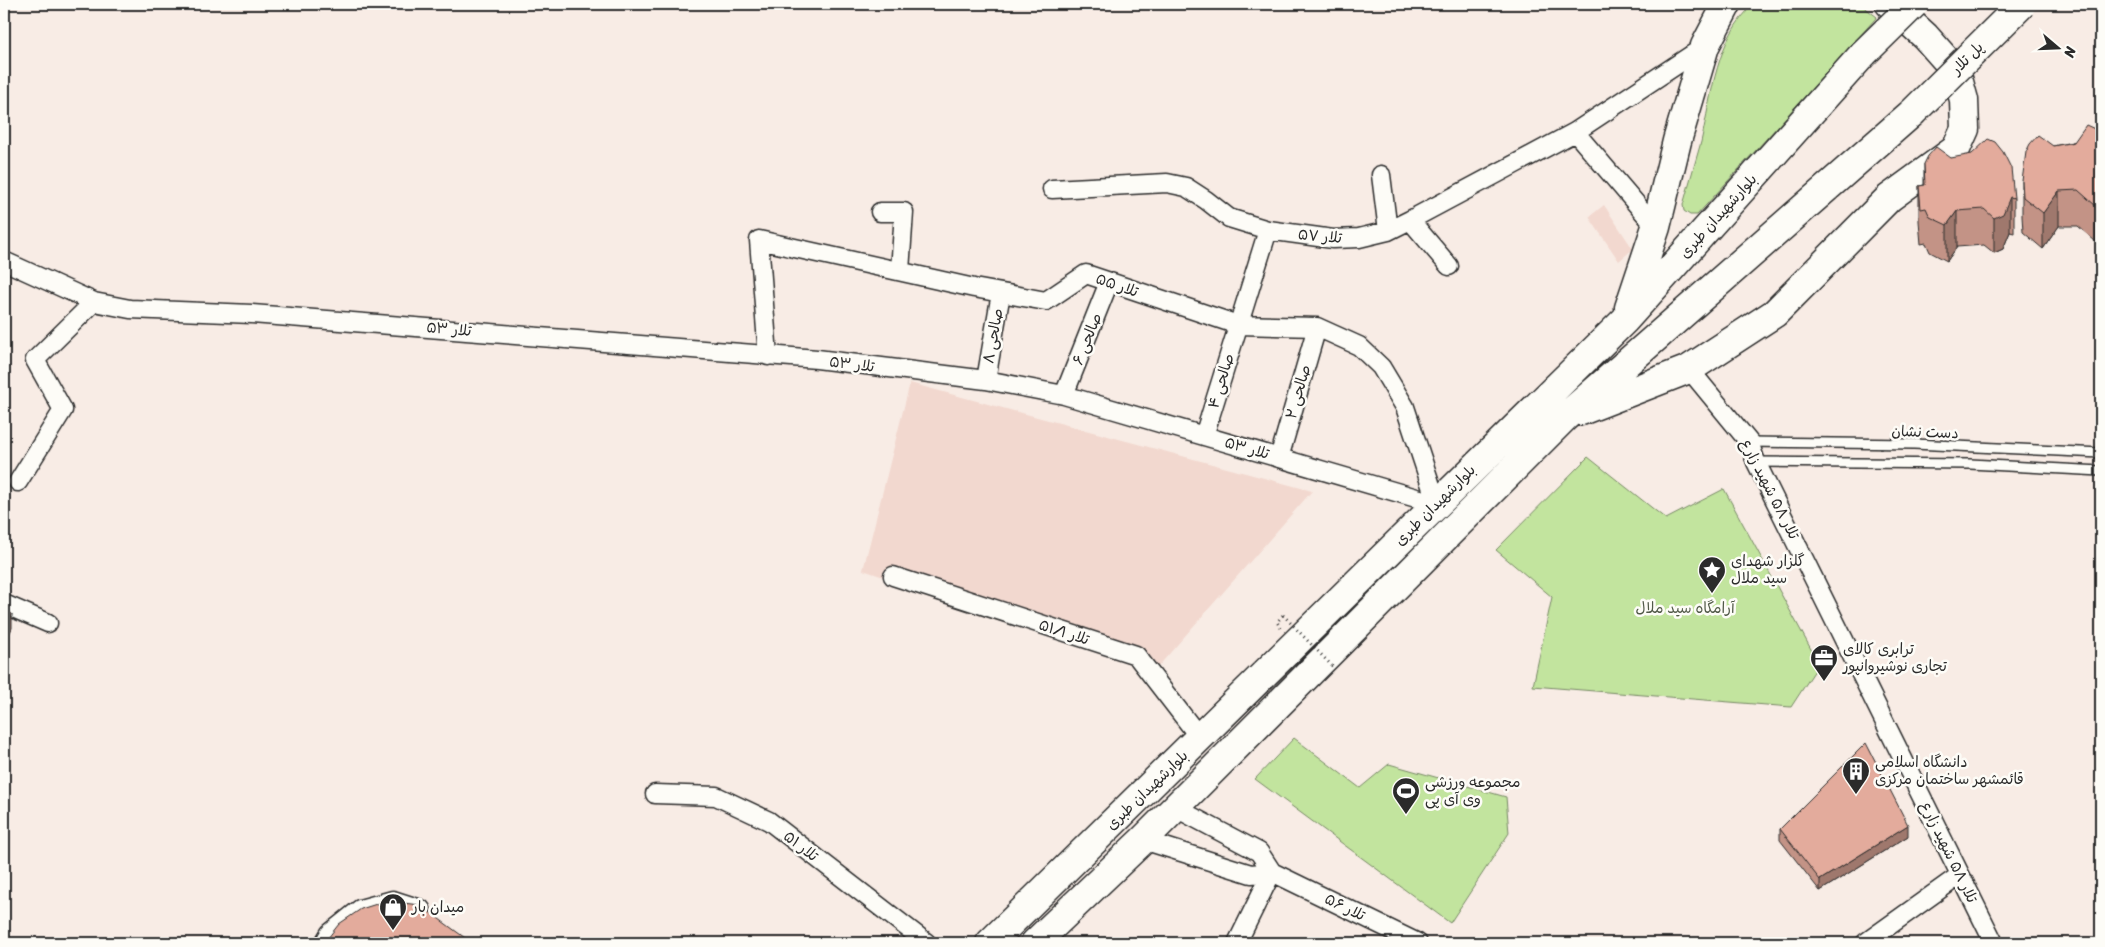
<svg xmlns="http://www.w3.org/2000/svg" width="2105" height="947" font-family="Sriracha,'Playpen Sans Arabic',sans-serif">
	<rect width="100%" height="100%" fill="#f8ece5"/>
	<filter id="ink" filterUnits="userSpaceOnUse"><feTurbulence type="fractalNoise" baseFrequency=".02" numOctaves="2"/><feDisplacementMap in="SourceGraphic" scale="10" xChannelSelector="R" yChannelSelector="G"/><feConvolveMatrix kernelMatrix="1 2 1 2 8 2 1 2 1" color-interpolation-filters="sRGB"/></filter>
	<g filter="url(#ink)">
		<path fill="#f2d8cf" d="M1604 205 1633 249 1619 261 1589 217Z
			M910 383 1312 491 1156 669 863 570Z"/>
		<path fill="#c2e49e" stroke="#768864" d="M1754 4H1860L1877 17 1697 215H1690L1684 211 1683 205C1689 184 1695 163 1701 142 1712 94 1716 38 1754 4Z
			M1588 457 1666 519 1724 489 1819 664 1791 707 1533 686 1552 597 1496 550Z
			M1294 738 1360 788 1389 764 1506 797 1509 833 1450 923 1255 779Z"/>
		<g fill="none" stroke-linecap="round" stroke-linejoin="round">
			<g stroke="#2b2b2b" stroke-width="12">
				<path id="service" d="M1749 442 1914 444 2101 453
					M1756 462 1970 464 2101 471"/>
			</g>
			<g stroke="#2b2b2b" stroke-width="21">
				<path id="minor" d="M1575 132 1656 227
					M1381 175 1388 231
					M1052 189 1167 183 1186 187 1206 200 1229 218 1268 230 1333 239 1359 238 1388 231 1410 220 1575 132 1705 46
					M880 212H904L900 271
					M1410 220 1449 266
					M4 261 94 302 130 309 252 314 817 359 986 380 1064 395 1437 504
					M768 356 759 240 974 288 1046 301 1086 274 1238 325 1317 327 1359 346 1381 367 1405 407 1437 504
					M1689 369 1749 442 1756 462 1994 943
					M986 380 1001 293
					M1064 395 1109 282
					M1204 436 1268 230
					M1279 458 1317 327
					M18 482 63 410 35 360 94 302
					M893 576 1136 655 1200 738
					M4 604 48 623
					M655 794 716 796 769 821 927 943
					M1176 808 1259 852 1272 872
					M1143 840 1251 874 1272 872 1418 943
					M324 943 330 933 360 909 393 900 421 909
					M1237 943 1272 872
					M1865 943 1960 875"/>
			</g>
			<g stroke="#2b2b2b" stroke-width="31">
				<path id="trunk" d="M1629 308 1656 227 1677 141 1705 46 1727 4
					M1581 411 1689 369 1775 313 1889 198 1956 149 1965 129 1964 100 1956 71 1925 36 1890 4
					M990 943 1625 320 1864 53
					M1035 943 1143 840 1564 418 1912 113"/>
			</g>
			<path stroke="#2b2b2b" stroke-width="3" stroke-dasharray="1 4" stroke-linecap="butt" d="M1281 628 1277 622 1283 615"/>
			<use href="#service" stroke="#fdfcf7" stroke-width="9"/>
			<use href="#minor" stroke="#fdfcf7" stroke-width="18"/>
			<use href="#trunk" stroke="#fdfcf7" stroke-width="28"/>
			<g stroke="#2b2b2b" stroke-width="31" stroke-linecap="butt">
				<path id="trunk-bridge" d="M1864 53 1914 4
					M1912 113 2022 4"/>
			</g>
			<path stroke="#2b2b2b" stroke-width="3" stroke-dasharray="1 4" stroke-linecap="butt" d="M1283 615 1333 667"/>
			<use href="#trunk-bridge" stroke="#fdfcf7" stroke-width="28"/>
		</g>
		<path fill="#c39386" stroke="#2b2b2b" d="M2101 136V232L2096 242 2078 226H2059L2043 249 2023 232 2022 216V181L2053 146Z
			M1951 158 2014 198V233L2010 232 2003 249 1994 253 1984 245 1957 247 1947 261 1930 252 1926 243 1921 244 1919 221V186L1924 185V164Z
			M1780 829 1908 836 1820 891 1780 840Z"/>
		<path fill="#9f786d" stroke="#2b2b2b" d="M2059 191V226L2043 249V213Z
			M2010 197V232L2003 249 1994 253V218Z
			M2101 197V232L2096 242V206Z
			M1957 211V247L1947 261V225Z
			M12 614V628L4 645V631Z
			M1908 825V836L1820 891V880Z"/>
		<path fill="#e3ab9c" stroke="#2b2b2b" d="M2086 125 2097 130 2101 136V197L2096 206 2078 190 2059 191 2043 213 2023 197 2022 181 2026 152 2030 144 2038 135 2053 146 2074 142Z
			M1988 139 1995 142 2003 152 2011 168 2014 198 2010 197 2003 214 1994 218 1984 209 1957 211 1947 225 1930 217 1926 208 1921 209 1919 186 1925 185 1924 164 1928 156 1936 147 1951 158 1972 154Z
			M4 609 12 614 4 631Z
			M1866 743 1908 825 1820 880 1780 829Z
			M386 901 420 905 472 943H324L339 924 361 909Z"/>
	</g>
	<defs>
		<g id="sight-pin" transform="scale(1.4375)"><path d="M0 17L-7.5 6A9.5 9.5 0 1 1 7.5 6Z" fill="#2b2b2b" stroke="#fdfcf7"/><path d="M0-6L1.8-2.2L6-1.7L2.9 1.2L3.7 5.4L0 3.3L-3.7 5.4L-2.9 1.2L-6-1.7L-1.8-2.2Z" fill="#fff"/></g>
		<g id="office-pin" transform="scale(1.4375)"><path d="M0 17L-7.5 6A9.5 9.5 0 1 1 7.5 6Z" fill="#2b2b2b" stroke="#fdfcf7"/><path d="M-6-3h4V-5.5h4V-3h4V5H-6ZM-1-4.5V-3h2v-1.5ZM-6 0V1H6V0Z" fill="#fff"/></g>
		<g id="building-pin" transform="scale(1.4375)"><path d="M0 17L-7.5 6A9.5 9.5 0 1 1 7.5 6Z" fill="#2b2b2b" stroke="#fdfcf7"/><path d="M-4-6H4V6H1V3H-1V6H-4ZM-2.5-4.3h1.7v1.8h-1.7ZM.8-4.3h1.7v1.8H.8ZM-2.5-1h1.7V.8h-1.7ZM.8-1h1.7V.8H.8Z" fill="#fff"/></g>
		<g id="stadium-pin" transform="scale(1.4375)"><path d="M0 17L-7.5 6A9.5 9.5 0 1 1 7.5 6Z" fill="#2b2b2b" stroke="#fdfcf7"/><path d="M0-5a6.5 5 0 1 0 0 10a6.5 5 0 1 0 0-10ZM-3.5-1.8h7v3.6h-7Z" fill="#fff"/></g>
		<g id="shop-pin" transform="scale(1.4375)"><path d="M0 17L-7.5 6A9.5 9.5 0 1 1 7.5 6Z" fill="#2b2b2b" stroke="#fdfcf7"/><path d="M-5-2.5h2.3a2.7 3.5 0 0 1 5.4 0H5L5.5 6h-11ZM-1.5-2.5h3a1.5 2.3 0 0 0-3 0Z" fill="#fff"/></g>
	</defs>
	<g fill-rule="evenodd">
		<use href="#sight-pin" x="1712" y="570"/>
		<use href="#office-pin" x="1824" y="658"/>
		<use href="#building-pin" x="1856" y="771"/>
		<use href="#stadium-pin" x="1406" y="791"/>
		<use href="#shop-pin" x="393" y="907"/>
	</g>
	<g text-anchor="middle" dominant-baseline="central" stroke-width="5" stroke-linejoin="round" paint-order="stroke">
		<g font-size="15" fill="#2b2b2b" stroke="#fdfcf7">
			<text transform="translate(1967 58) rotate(-45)">پل تلار</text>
			<text transform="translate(1718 216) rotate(-48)">بلوارشهیدان طبری</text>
			<text transform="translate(1320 236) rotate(5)">تلار ۵۷</text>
			<text transform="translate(1117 285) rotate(19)">تلار ۵۵</text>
			<text transform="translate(449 329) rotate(5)">تلار ۵۳</text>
			<text transform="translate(993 336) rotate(-80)">صالحی ۸</text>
			<text transform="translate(1087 339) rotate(-68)">صالحی ۶</text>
			<text transform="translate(852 364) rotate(7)">تلار ۵۳</text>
			<text transform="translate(1221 381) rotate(-73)">صالحی ۴</text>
			<text transform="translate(1298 392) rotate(-74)">صالحی ۲</text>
			<text transform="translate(1925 432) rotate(2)">دست نشان</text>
			<text transform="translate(1247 448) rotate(16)">تلار ۵۳</text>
			<text transform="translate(1770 489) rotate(63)">تلار ۵۸ شهید زارع</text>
			<text transform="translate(1435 505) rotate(-45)">بلوارشهیدان طبری</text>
			<text transform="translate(1064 632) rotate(18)">تلار ۵۱/۱</text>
			<text transform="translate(1147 790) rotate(-44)">بلوارشهیدان طبری</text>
			<text transform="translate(801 846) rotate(38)">تلار ۵۱</text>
			<text transform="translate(1949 852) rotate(64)">تلار ۵۸ شهید زارع</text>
			<text transform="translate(1345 907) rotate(26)">تلار ۵۶</text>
		</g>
		<g font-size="15" fill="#2b2b2b" stroke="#fdfcf7" text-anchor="start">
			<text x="1731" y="561">گلزار شهدای<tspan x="1731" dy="17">سید ملال</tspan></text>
			<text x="1843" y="649">ترابری کالای<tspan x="1843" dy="17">تجاری نوشیروانپور</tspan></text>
			<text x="1875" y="762">دانشگاه اسلامی<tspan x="1875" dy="17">قائمشهر ساختمان مرکزی</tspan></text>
			<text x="1425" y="782">مجموعه ورزشی<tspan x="1425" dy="17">وی آی پی</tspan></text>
			<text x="412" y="907">میدان بار</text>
		</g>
		<g font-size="15" fill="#515948" stroke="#fdfcf7">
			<text x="1685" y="608">آرامگاه سید ملال</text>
		</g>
	</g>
	<rect width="2105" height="947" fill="none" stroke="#fdfcf7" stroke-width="20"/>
	<rect x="10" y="10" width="2085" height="927" fill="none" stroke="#2b2b2b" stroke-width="2" filter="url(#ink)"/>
	<g transform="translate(2058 48) rotate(109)" stroke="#fdfcf7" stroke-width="4" paint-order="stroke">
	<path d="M0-4L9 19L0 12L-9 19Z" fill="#2b2b2b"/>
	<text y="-8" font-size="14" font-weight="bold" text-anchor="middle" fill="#2b2b2b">N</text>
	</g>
</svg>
